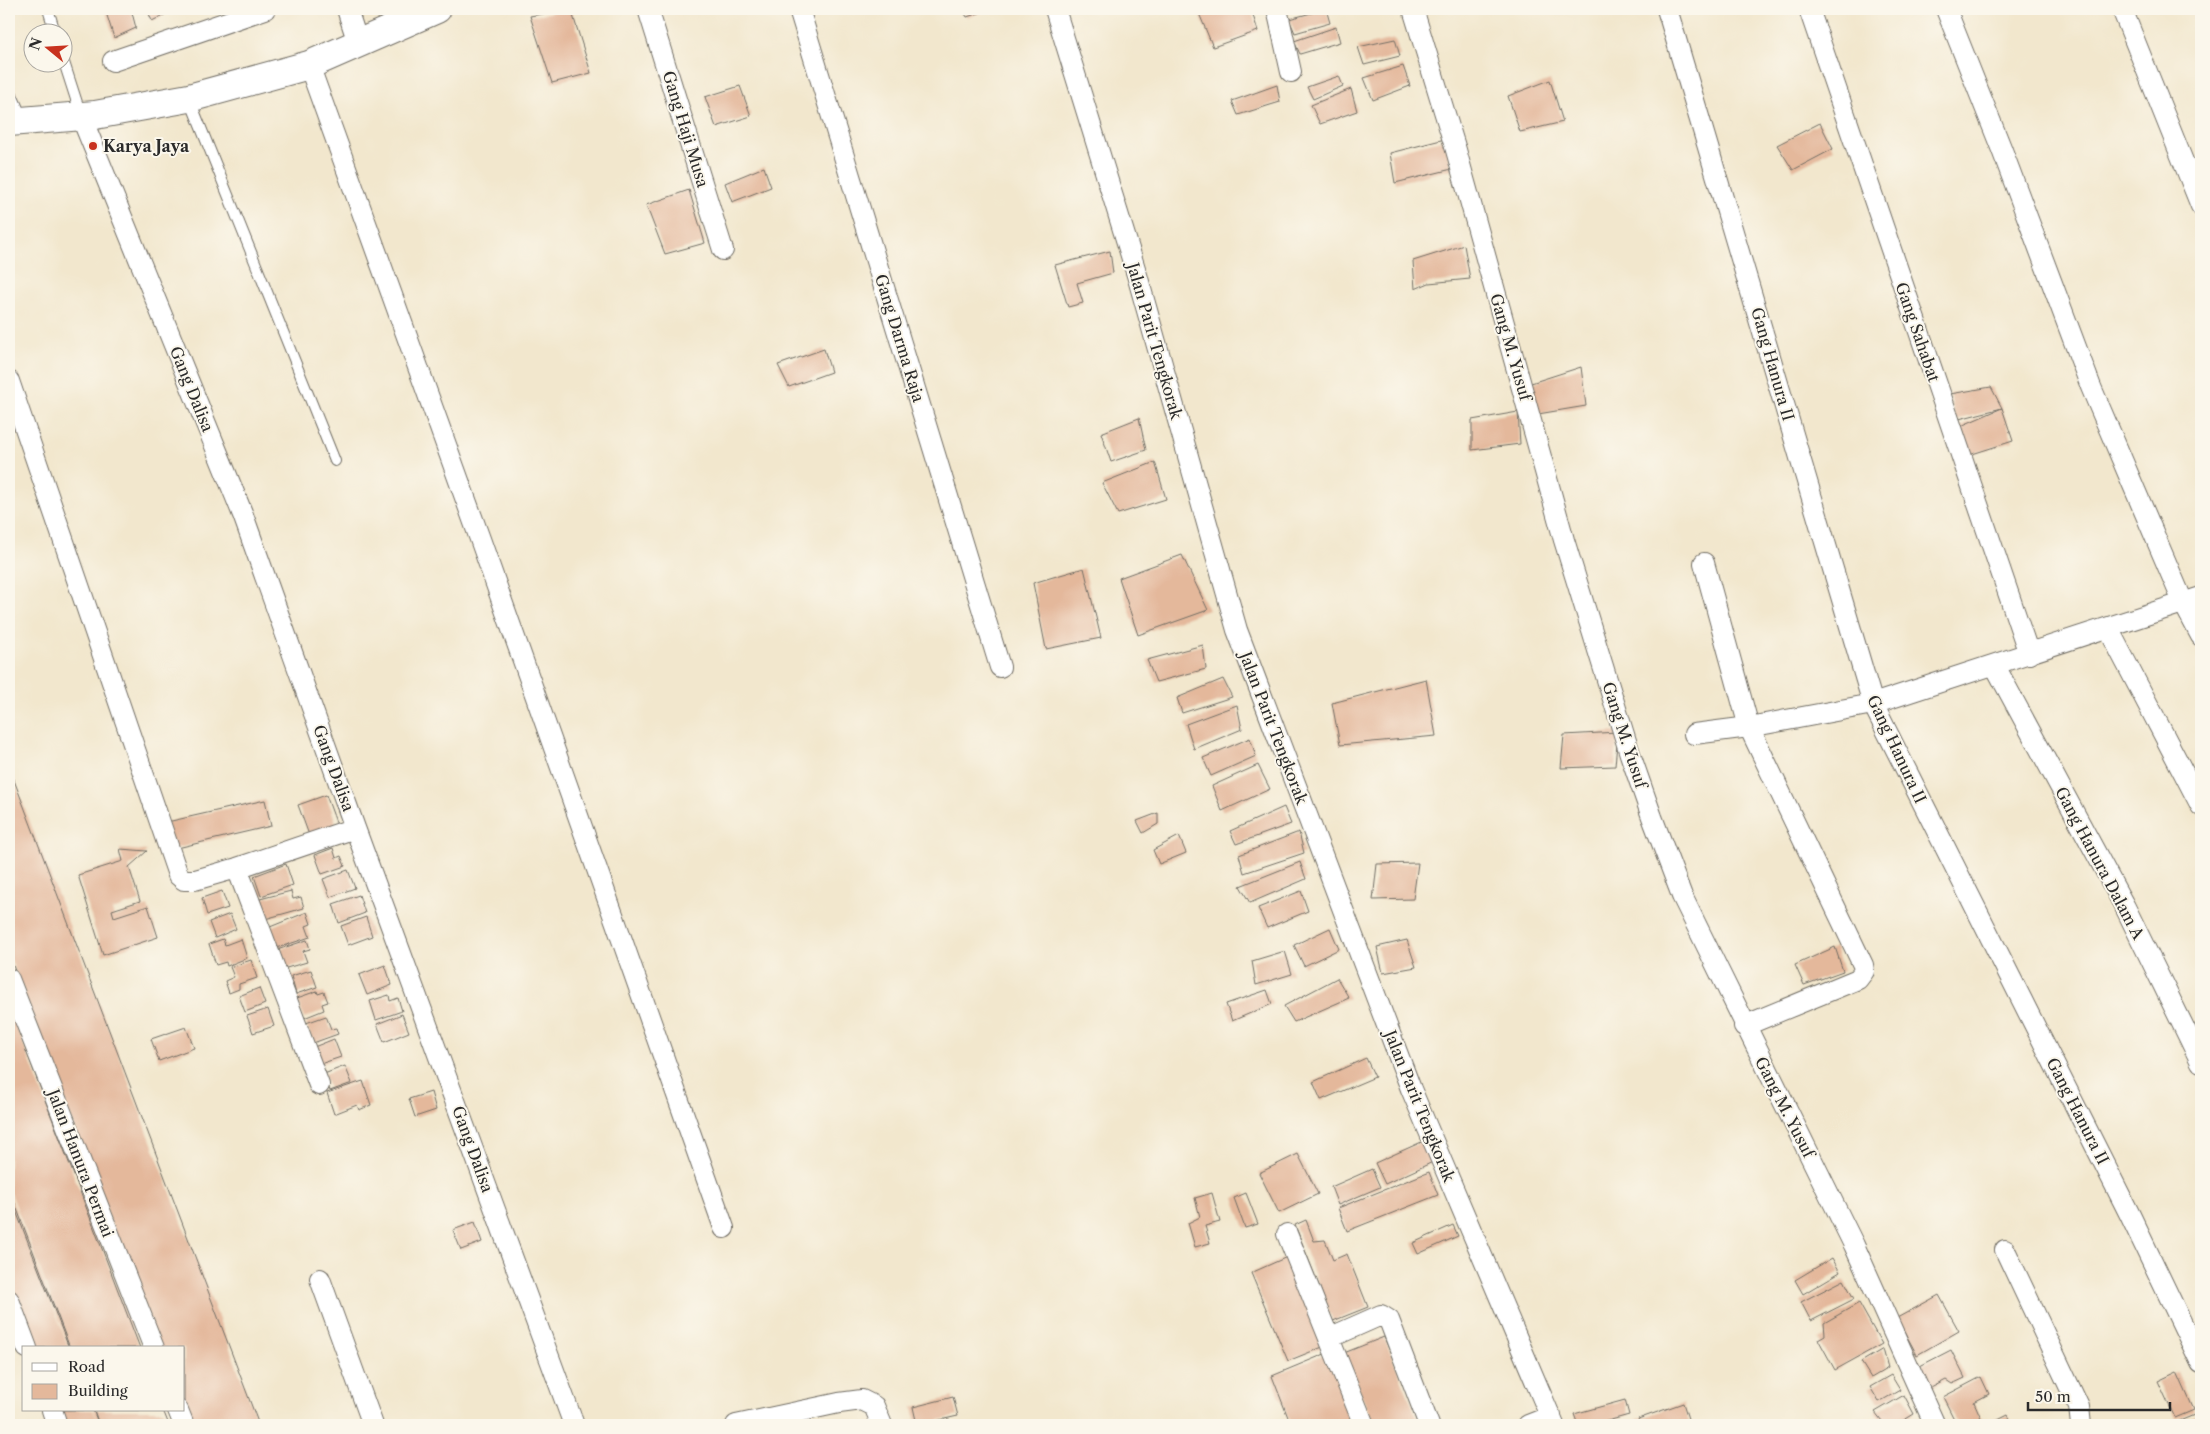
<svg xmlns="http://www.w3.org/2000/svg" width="2210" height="1434" font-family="'Libre Caslon Text',serif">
	<rect width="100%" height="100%" fill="#fbf7ec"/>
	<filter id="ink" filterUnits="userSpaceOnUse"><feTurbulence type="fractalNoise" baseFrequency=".02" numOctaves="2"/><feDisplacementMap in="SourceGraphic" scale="10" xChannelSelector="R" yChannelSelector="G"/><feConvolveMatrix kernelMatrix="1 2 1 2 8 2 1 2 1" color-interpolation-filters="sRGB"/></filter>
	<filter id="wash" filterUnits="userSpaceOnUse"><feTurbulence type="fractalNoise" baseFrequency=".0096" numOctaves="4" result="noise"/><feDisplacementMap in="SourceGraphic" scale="20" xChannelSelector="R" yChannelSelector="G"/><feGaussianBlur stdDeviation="1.12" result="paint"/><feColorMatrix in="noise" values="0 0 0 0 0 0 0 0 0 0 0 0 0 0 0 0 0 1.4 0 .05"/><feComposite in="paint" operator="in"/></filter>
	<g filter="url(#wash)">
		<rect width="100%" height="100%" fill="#f2e7cd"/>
		<g id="blocks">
			<path fill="#e4b89b" d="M105 9H131L136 28 114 38Z
				M147 9H176L152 21Z
				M571 9 591 73 552 83 530 16Z
				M962 9H991L967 17Z
				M1203 9H1251L1258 31 1213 47 1198 11Z
				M1326 9 1330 23 1295 33 1289 19Z
				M1336 27 1340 42 1300 54 1294 41Z
				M1395 39 1400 56 1364 65 1358 47Z
				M1403 66 1410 86 1373 100 1364 78Z
				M1339 76 1343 86 1313 99 1307 87Z
				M1550 80 1563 122 1520 132 1508 96Z
				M1277 85 1280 102 1238 115 1232 101Z
				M740 86 751 116 716 127 705 97Z
				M1351 89 1357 111 1320 124 1311 105Z
				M1820 123 1833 149 1793 170 1777 145Z
				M1445 139 1452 169 1395 183 1390 153Z
				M764 167 771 187 732 202 725 183Z
				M689 190 705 243 665 254 646 205Z
				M1464 245 1470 279 1429 283 1415 289 1413 261Z
				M1110 251 1113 273 1077 283 1083 303 1068 307 1055 265Z
				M824 349 831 372 789 387 778 365Z
				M1581 367 1586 406 1538 414 1528 384Z
				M1991 387 2002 408 1955 420 1950 394Z
				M2002 408 2013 441 1966 456 1954 429Z
				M1518 412 1520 444 1472 450V420Z
				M1139 418 1146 450 1111 462 1101 433Z
				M1155 462 1166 499 1118 514 1102 483Z
				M1182 555 1208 610 1138 635 1119 578Z
				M1084 568 1101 638 1046 649 1033 583Z
				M1203 645 1206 669 1156 682 1147 660Z
				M1223 679 1232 697 1182 713 1177 698Z
				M1426 679 1436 736 1340 745 1332 703Z
				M1237 705 1242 729 1194 749 1186 724Z
				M1618 732 1615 766 1561 768 1564 735Z
				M1250 738 1256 756 1211 776 1203 758Z
				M1258 765 1270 789 1222 811 1212 786Z
				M9 767 259 1425H187L184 1410V1348H158L9 955Z
				M326 795 337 825 309 835 298 805Z
				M265 800 271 826 173 849 167 822Z
				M1284 807 1291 824 1236 844 1230 831Z
				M1158 813V824L1143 833 1137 821Z
				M1299 832 1304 853 1244 873 1239 855Z
				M1179 836 1186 853 1159 864 1153 850Z
				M333 848 336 858 341 856 345 866 322 874 315 855Z
				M120 849 147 851 129 867 140 901 112 910 114 917 148 906 158 937 103 955 78 875 123 861Z
				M1300 862 1306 879 1250 903 1240 886Z
				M1418 863 1413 899 1373 900 1377 864Z
				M286 864 293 885 261 896 254 876Z
				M348 870 355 888 330 897 323 879Z
				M222 891 228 908 207 915 202 898Z
				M291 891 293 899 301 897 304 908 265 919 260 899Z
				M1301 891 1308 911 1267 928 1258 908Z
				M359 895 365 913 339 923 333 904Z
				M307 912 311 924 306 926 310 937 277 948 270 927Z
				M230 914 236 929 215 938 209 922Z
				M366 917 372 936 348 945 341 926Z
				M1330 928 1339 949 1304 966 1294 945Z
				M223 939 225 945 241 939 247 958 227 966 226 962 216 965 209 944Z
				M307 940 310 949 303 951 307 962 283 969 277 950Z
				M1407 940 1416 967 1383 973 1377 947Z
				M1835 947 1843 971 1804 985 1795 965Z
				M1285 951 1292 974 1256 985 1252 961Z
				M251 960 257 978 239 984V989L229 993 225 981 234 977 230 967Z
				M385 965 392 985 367 995 359 975Z
				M311 970 317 987 296 994 291 976Z
				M1337 978 1349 998 1294 1022 1284 1006Z
				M259 988 265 1004 245 1012 239 996Z
				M1267 990 1272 1004 1232 1021 1226 1004Z
				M317 991 318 994 324 992 328 1002 322 1004 324 1010 304 1018 297 998Z
				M389 995 390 1001 398 998 402 1011 376 1020 370 1001Z
				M9 1006 140 1348H70L9 1188Z
				M268 1009 274 1026 253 1033 247 1016Z
				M402 1014 409 1032 384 1042 377 1024Z
				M326 1016 331 1029 336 1028 338 1034 313 1043 306 1023Z
				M186 1027 194 1048 159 1061 151 1039Z
				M334 1039 341 1057 320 1064 314 1047Z
				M1366 1058 1375 1077 1321 1100 1313 1082Z
				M345 1066 352 1083 330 1091 324 1074Z
				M363 1081 371 1105 359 1110 357 1105 334 1114 327 1093Z
				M431 1092 436 1110 415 1117 409 1099Z
				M1426 1140 1435 1161 1385 1184 1375 1163Z
				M1298 1154 1318 1194 1279 1213 1259 1173Z
				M1372 1169 1380 1187 1338 1205 1331 1187Z
				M1429 1172 1438 1195 1347 1231 1338 1208Z
				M9 1193 69 1348H35L9 1280Z
				M1212 1193 1220 1222 1205 1226 1210 1243 1195 1247 1188 1223 1200 1217 1195 1198Z
				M1246 1193 1258 1224 1245 1228 1234 1198Z
				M1306 1220 1314 1241 1325 1240 1333 1260 1347 1254 1368 1307 1333 1321 1295 1225Z
				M475 1222 482 1242 461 1250 453 1230Z
				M1453 1225 1458 1236 1418 1254 1413 1243Z
				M1287 1257 1325 1346 1288 1361 1251 1273Z
				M1832 1258 1840 1272 1803 1294 1795 1280Z
				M1844 1280 1854 1299 1811 1321 1801 1302Z
				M1939 1295 1959 1331 1917 1355 1897 1318Z
				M1859 1303 1882 1344 1835 1370 1818 1339 1825 1335 1824 1323Z
				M1384 1337 1420 1424 1418 1425H1374L1344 1353Z
				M1883 1349 1888 1368 1871 1378 1861 1362Z
				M1951 1350 1965 1378 1952 1384 1946 1380 1929 1389 1918 1367Z
				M1332 1351 1361 1425H1311L1309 1420 1291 1425 1272 1376Z
				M2177 1372 2194 1410 2175 1418 2158 1381Z
				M1891 1375 1900 1390 1879 1402 1870 1387Z
				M1981 1377 1989 1394 1974 1402 1981 1418 1972 1423 1974 1425H1957L1943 1397Z
				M1904 1395 1914 1414 1896 1425H1885L1875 1412Z
				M953 1397 958 1416 917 1425 913 1407Z
				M1625 1400 1629 1415 1593 1425H1578L1574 1414Z
				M1683 1403 1690 1425H1641L1638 1419Z
				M59 1410H93L99 1425H65Z
				M94 1410H163L169 1425H99Z
				M2199 1413 2201 1425H2170Z
				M2008 1415 2013 1425H1988Z"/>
		</g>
	</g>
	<g filter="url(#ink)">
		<use href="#blocks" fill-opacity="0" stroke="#716d64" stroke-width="1"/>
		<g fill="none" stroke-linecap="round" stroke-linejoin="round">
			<g stroke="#716d64" stroke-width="12">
				<path id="lane" d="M48 9 55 32
					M62 56 81 115
					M9 88 23 120
					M189 98 335 461"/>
			</g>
			<g stroke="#716d64" stroke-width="22">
				<path id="street" d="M347 9 358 43
					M648 9 723 250
					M799 9 1000 667
					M1055 9 1137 275 1237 630 1411 1089 1554 1425
					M1277 9 1291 72
					M1413 9 1456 150 1564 540 1630 754 1652 817 1682 896 1854 1245 1935 1425
					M1667 9 1873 704 2130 1215 2201 1363
					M1809 9 2029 654
					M1946 9 2002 150 2091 387 2183 602 2201 636
					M2122 9 2201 206
					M113 61 265 9
					M309 65 480 539 724 1228
					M81 116 243 515 355 828 574 1425
					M9 381 178 875 184 880H195L237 868 355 828
					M1704 563 1749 727 1863 965 1864 971 1858 979 1744 1026
					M2108 628 2201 806
					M1995 666 2125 907 2201 1062
					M1694 734 1749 727 1873 704 2201 597
					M237 868 319 1085
					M9 979 154 1348
					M1287 1234 1364 1425
					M2005 1250 2079 1407 2081 1425
					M320 1279 373 1425
					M9 1300 27 1348
					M1329 1338 1381 1315 1389 1320 1429 1425
					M52 1410 57 1425
					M178 1410 184 1425
					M736 1425 839 1403 862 1400 874 1406 882 1425
					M1528 1425 1551 1416"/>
			</g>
			<g stroke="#716d64" stroke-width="30">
				<path id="secondary" d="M9 122 95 115 189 98 309 65 437 9"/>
			</g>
			<use href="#lane" stroke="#fff" stroke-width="10"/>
			<use href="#street" stroke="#fff" stroke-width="20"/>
			<use href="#secondary" stroke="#fff" stroke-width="28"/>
		</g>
	</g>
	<circle fill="#c8321e" stroke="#fbf7ec" stroke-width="2" cx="93" cy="146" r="5"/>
	<g text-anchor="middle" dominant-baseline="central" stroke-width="4" stroke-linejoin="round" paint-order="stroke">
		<g font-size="16" fill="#2b2b2b" stroke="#fbf7ec">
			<text transform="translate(686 129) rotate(73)">Gang Haji Musa</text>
			<text transform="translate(1918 332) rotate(71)">Gang Sahabat</text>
			<text transform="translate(900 338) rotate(73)">Gang Darma Raja</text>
			<text transform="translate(1155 341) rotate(74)">Jalan Parit Tengkorak</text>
			<text transform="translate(1511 347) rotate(74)">Gang M. Yusuf</text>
			<text transform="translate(1773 364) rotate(74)">Gang Hanura II</text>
			<text transform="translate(192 389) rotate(68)">Gang Dalisa</text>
			<text transform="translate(1274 728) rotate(69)">Jalan Parit Tengkorak</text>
			<text transform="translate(1625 735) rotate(72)">Gang M. Yusuf</text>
			<text transform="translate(1897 749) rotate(65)">Gang Hanura II</text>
			<text transform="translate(334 768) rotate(70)">Gang Dalisa</text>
			<text transform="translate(2100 863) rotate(62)">Gang Hanura Dalam A</text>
			<text transform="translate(1420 1106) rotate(68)">Jalan Parit Tengkorak</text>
			<text transform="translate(1785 1107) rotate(63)">Gang M. Yusuf</text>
			<text transform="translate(2078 1111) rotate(63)">Gang Hanura II</text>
			<text transform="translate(473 1149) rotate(70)">Gang Dalisa</text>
			<text transform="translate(81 1163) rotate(69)">Jalan Hanura Permai</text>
		</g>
		<g font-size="16" font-weight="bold" fill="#2b2b2b" stroke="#fbf7ec" text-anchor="start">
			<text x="103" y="146">Karya Jaya</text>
		</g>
	</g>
	<rect width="2210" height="1434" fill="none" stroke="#fbf7ec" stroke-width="30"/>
	<rect x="22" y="1346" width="162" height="65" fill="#fbf7ec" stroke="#a8a59f"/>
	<rect x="32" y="1363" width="25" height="8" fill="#ffffff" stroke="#a8a59f"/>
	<text x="68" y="1372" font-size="15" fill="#2b2b2b">Road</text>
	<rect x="32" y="1384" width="25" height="15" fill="#e4b89b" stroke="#a8a59f"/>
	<text x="68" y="1396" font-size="15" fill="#2b2b2b">Building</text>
	<g transform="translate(48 48) rotate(288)"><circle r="24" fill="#fbf7ec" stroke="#a8a59f"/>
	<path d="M0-4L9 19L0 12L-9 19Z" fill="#c8321e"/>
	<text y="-8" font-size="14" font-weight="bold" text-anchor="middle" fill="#2b2b2b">N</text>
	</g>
	<path d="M2028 1402v8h142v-8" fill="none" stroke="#2b2b2b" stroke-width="2.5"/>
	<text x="2035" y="1402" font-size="15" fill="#2b2b2b" stroke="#fbf7ec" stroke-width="4" paint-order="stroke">50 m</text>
</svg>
